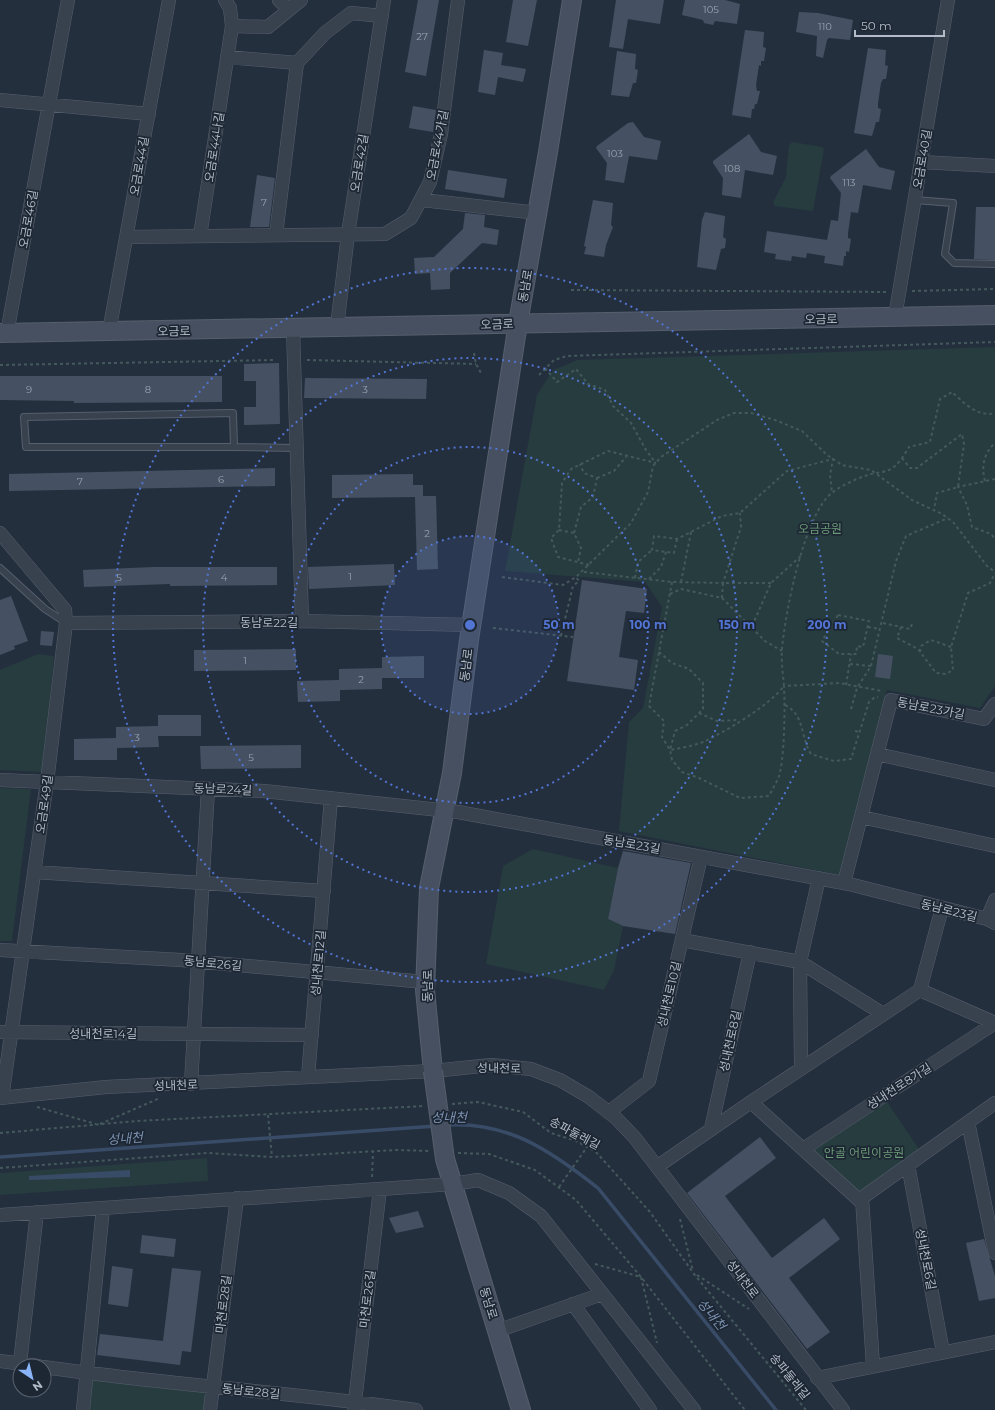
<svg xmlns="http://www.w3.org/2000/svg" width="995" height="1410" font-family="Montserrat,'Noto Sans KR',sans-serif">
	<rect width="100%" height="100%" fill="#242f3e"/>
	<path fill="#263c3f" d="M792 142 822 147 824 149 813 211 775 206 773 203 786 177 789 146Z
		M995 347V686L980 708 887 690 839 875 619 831 629 722 643 708 662 607 645 582 505 571 537 395 553 370 578 360Z
		M38 654 54 656 43 772 0 770V670Z
		M0 788 31 789 12 941H0Z
		M533 849 618 868 608 919 623 926 614 970 604 990 486 964 503 866Z
		M883 1096 923 1155 862 1198 803 1149Z
		M207 1158 208 1181 0 1195V1173Z
		M87 1375 210 1389 207 1410H83Z"/>
	<path fill="#394c67" d="M130 1170V1177L29 1180V1176Z"/>
	<g fill="none" stroke-linecap="round" stroke-linejoin="round">
		<path stroke="#394c67" stroke-width="3.5" d="M446 1125C508 1121 551 1151 598 1188L776 1410
			M0 1157 436 1126"/>
	</g>
	<path fill="#455162" d="M418 0H439L426 76 405 72Z
		M513 0H537L528 46 506 42Z
		M616 0H664L660 24 628 19 623 49 609 47Z
		M685 0H725L740 4 737 24 715 21 713 25 704 23 703 20 682 15Z
		M799 12 818 13 853 20 850 40 829 38 827 40 823 58 816 56 817 36 796 32Z
		M745 30 764 32 763 47 766 48 764 61H761V66L759 65 756 85 757 91H760L757 104H755L754 109H752L751 118 732 115Z
		M868 48 886 50 885 65 888 66 886 79H883L881 83 878 103V108L881 109 879 122H876L872 136 854 133Z
		M484 50 503 53 501 65 526 69 523 82 498 77 495 95 478 92Z
		M617 51 636 54 635 69 638 70 636 83H633L629 97 611 95Z
		M413 106 436 110 433 132 409 128Z
		M633 122 644 137 661 141 657 160 629 156 624 183 605 180 607 163 596 148 597 146 628 123Z
		M749 134 761 152 777 156 773 175 745 170 741 198 722 195 723 178 713 163V161Z
		M866 149 879 167 895 171 891 190 863 185 858 213 851 212 848 233V238L851 239 849 252 846 251V256H844L843 266 824 263 825 256 807 253 806 258 792 256 791 261 775 259 776 254 764 252 767 231 827 240 831 220 838 221 841 193 830 178 831 176Z
		M448 170 507 179 504 198 445 189Z
		M257 175 275 178 269 227H250Z
		M593 200 613 203 611 225 613 227 606 245 604 257 584 254 586 247 584 246Z
		M976 207H995V260L974 259Z
		M705 212 725 216 723 237 726 239 725 248 721 249 716 270 697 267 702 220Z
		M465 213 485 215 484 227 499 230 497 245 482 243 450 273V289L431 290 430 273 415 274 414 258 434 257 463 229Z
		M279 363 280 424 244 425V407H256V381H244V364Z
		M0 376H222V402L74 403V401L0 400Z
		M305 378 427 379 426 399 304 398Z
		M275 468V486L9 491V474Z
		M413 474V485H423V496H436L438 569 417 570 415 497 332 498V475Z
		M394 564 395 585 309 589 308 567Z
		M154 567H277V585L170 586V584L84 587 83 570Z
		M582 580 647 589 644 613 626 611 619 657 638 660 634 690 567 681Z
		M11 596 28 641 14 646 15 649 0 655V600Z
		M41 631 54 632 52 646 40 645Z
		M296 649V670L194 671V650Z
		M878 654 893 656 890 679 875 677Z
		M424 656V678H382V689L340 690V701L298 702 297 681 339 680V669L382 668V657Z
		M158 715H201V736H158L159 747 117 748V760H74V739L116 738V727L158 726Z
		M301 745V768L201 769 200 746Z
		M623 851 691 863 675 934 623 926 608 919 618 868Z
		M760 1137 776 1158 725 1196 772 1258 824 1218 840 1239 789 1278 830 1332 807 1349 687 1193Z
		M418 1211 424 1227 396 1233 389 1218Z
		M142 1235 176 1239 174 1257 140 1253Z
		M984 1239 995 1276V1298L979 1301 966 1243Z
		M112 1266 133 1269 128 1307 108 1304Z
		M172 1268 201 1271 191 1352 182 1351 180 1365 97 1355 100 1334 163 1341Z"/>
	<g fill="none" stroke-linecap="round" stroke-linejoin="round">
		<g stroke="#565f6c" stroke-width="8">
			<path id="lane" d="M915 200 953 203 945 254 954 263 995 264
				M234 447H26L24 417 233 413 234 447 295 448
				M0 568 45 609 65 622"/>
		</g>
		<g stroke="#565f6c" stroke-width="14">
			<path id="street" d="M279 0 289 10
				M232 26 268 27 301 0
				M227 57 297 63
				M0 100 149 114
				M921 162 995 166
				M422 200 538 213
				M276 235 297 63 325 33 351 13 382 16
				M200 236 232 26 230 8 225 0
				M126 237 385 234 411 218 430 182 441 134 458 0
				M895 317 948 0
				M337 327 348 234 384 0
				M293 328 302 621
				M109 332 169 0
				M7 333 68 0
				M0 533 65 610 66 623 47 782 2 1098
				M66 623 302 621 471 625
				M877 754 995 780
				M0 780 264 791 458 812 849 884 987 919 995 923
				M861 817 995 846
				M34 872 324 891
				M844 883 891 700 984 719 995 704
				M987 919 995 900
				M682 940 800 962 883 1014
				M0 950 181 960 425 982
				M920 990 995 1023
				M0 1032 312 1035
				M801 1068 800 962 819 878
				M308 1077 331 798
				M191 1084 208 789
				M0 1098 106 1087 433 1071 491 1065 531 1069 560 1080 589 1097 616 1118 635 1138 843 1410
				M751 1102 859 1200 995 1103
				M609 1112 649 1081 701 857
				M968 1122 995 1253
				M711 1129 750 952
				M803 1149 995 1023
				M908 1165 943 1352
				M658 1166 751 1102 920 990 942 908
				M862 1198 873 1366
				M0 1215 453 1184 478 1180 509 1193 541 1216 694 1410
				M573 1304 650 1410
				M497 1331 602 1294
				M0 1361 38 1366
				M20 1363 37 1212
				M44 1367C167 1385 292 1392 416 1410
				M817 1378 995 1342
				M83 1410 103 1208
				M210 1410 237 1198
				M354 1410 380 1189"/>
		</g>
		<g stroke="#565f6c" stroke-width="20">
			<path id="secondary" d="M0 333 995 315
				M433 1071 425 990 429 888 452 773 469 640 518 323 548 152 572 0
				M445 1159 521 1410"/>
		</g>
		<path stroke="#44595c" stroke-width="2" stroke-dasharray="3 3" stroke-linecap="butt" d="M571 290 888 292
			M912 291 995 289
			M474 353 476 364 481 373
			M307 360 476 364
			M0 365 276 360
			M545 368 557 382 576 369 588 384 605 390 613 406 631 423 646 450 655 462
			M539 375 554 360 567 356 995 342
			M902 458 910 468H917L962 434 964 444 958 487 937 493 934 510
			M597 478 614 471 626 457
			M995 479 958 487 967 505 972 527 991 534 995 539
			M985 481C981 466 984 453 995 443
			M559 530 574 533 581 548 578 562
			M574 533 581 507 593 497 597 478 584 473 580 464
			M677 539 674 553 652 550 654 536 677 539 722 516 740 513 787 471 833 459 830 475 832 493
			M589 565 558 557 551 538 559 530 562 483 571 469 608 451 656 463
			M584 572 672 582 723 583 741 527 740 513
			M502 577 563 585 576 577 631 523 648 492 653 466 661 457 717 420 734 413H751L775 420 802 431 827 455 842 465 871 470 912 500 942 514 953 522 987 566 995 572
			M635 578 638 562 652 550
			M649 579 661 567 666 552
			M672 582 649 706 664 721 662 737 670 750 672 760 682 772 699 778 740 798 769 796C772 790 775 785 778 779 785 761 785 706 784 686L839 683 882 691
			M681 582 691 532
			M670 594 681 589 722 598 765 641 782 651
			M722 598 723 583H771
			M838 615 869 621 863 647 857 646 856 654H839L822 641Z
			M883 623 910 629 912 624
			M752 626 771 583 802 555
			M868 627 880 629
			M901 627 897 638 918 649 936 673 946 674 953 670 951 647 968 593 990 583 995 573
			M493 628 573 637
			M561 636 573 586 579 581 576 577
			M659 652 672 663 689 669 703 683V709L687 725 675 731 670 750C681 748 692 746 703 742 725 732 770 705 784 686 783 674 781 661 782 649 785 614 804 513 833 492 844 484 858 478 871 474 877 473 884 472 889 470 898 466 904 455 909 447L930 442 940 399 952 392C963 402 978 418 995 413
			M920 652 921 646 931 640 951 647
			M850 664 871 666
			M846 685 851 654
			M785 705C805 715 800 736 811 754L834 761 851 759 869 702 875 697H878
			M851 709 857 688 871 666 896 561 906 536 948 518
			M699 713 717 721 739 720
			M855 731 861 732
			M452 1104 478 1102 523 1112 551 1133 576 1141 596 1152 650 1212 694 1274 806 1410
			M37 1107 96 1124
			M268 1115 272 1157
			M100 1124 160 1098
			M0 1133 137 1121 424 1106
			M458 1153 489 1154 535 1170 576 1200 641 1277 745 1410
			M0 1168 208 1153 272 1157 397 1150 430 1151
			M372 1177 373 1152
			M559 1187 587 1147
			M680 1219 693 1271
			M595 1264 641 1277 657 1343
			M697 1275 749 1309"/>
		<use href="#lane" stroke="#38414e" stroke-width="6"/>
		<use href="#street" stroke="#38414e" stroke-width="13"/>
		<use href="#secondary" stroke="#465061" stroke-width="18"/>
		<g stroke="#565f6c" stroke-width="20" stroke-linecap="butt">
			<path id="secondary-bridge" d="M433 1071 445 1159"/>
		</g>
		<use href="#secondary-bridge" stroke="#465061" stroke-width="18"/>
	</g>
	<circle cx="470" cy="625" r="89" fill="#5274d3" fill-opacity=".12"/>
	<g fill="none" stroke="#5274d3" stroke-width="2" stroke-dasharray="2 4">
		<circle cx="470" cy="625" r="89"/>
		<circle cx="470" cy="625" r="178"/>
		<circle cx="470" cy="625" r="267"/>
		<circle cx="470" cy="625" r="357"/>
	</g>
	<g text-anchor="middle" dominant-baseline="central" stroke-width="3.5" stroke-linejoin="round" paint-order="stroke">
		<g font-size="10" fill="#98a1af">
			<text x="711" y="9">105</text>
			<text x="825" y="26">110</text>
			<text x="422" y="36">27</text>
			<text x="615" y="153">103</text>
			<text x="732" y="168">108</text>
			<text x="849" y="182">113</text>
			<text x="264" y="202">7</text>
			<text x="29" y="389">9</text>
			<text x="148" y="389">8</text>
			<text x="365" y="389">3</text>
			<text x="221" y="479">6</text>
			<text x="80" y="481">7</text>
			<text x="427" y="533">2</text>
			<text x="350" y="576">1</text>
			<text x="119" y="577">5</text>
			<text x="224" y="577">4</text>
			<text x="245" y="660">1</text>
			<text x="361" y="679">2</text>
			<text x="137" y="737">3</text>
			<text x="251" y="757">5</text>
		</g>
		<g font-size="12" fill="#b4bcc9" stroke="#1d2633">
			<text transform="translate(437 145) rotate(-79)">오금로44가길</text>
			<text transform="translate(214 147) rotate(-81)">오금로44나길</text>
			<text transform="translate(922 159) rotate(-80)">오금로40길</text>
			<text transform="translate(359 163) rotate(-81)">오금로42길</text>
			<text transform="translate(139 166) rotate(-80)">오금로44길</text>
			<text transform="translate(28 219) rotate(-80)">오금로46길</text>
			<text transform="translate(525 286) rotate(-80)">동남로</text>
			<text transform="translate(821 319) rotate(-1)">오금로</text>
			<text transform="translate(497 324) rotate(-2)">오금로</text>
			<text transform="translate(174 331) rotate(-1)">오금로</text>
			<text x="269" y="622">동남로22길</text>
			<text transform="translate(466 665) rotate(-83)">동남로</text>
			<text transform="translate(931 708) rotate(11)">동남로23가길</text>
			<text transform="translate(223 789) rotate(2)">동남로24길</text>
			<text transform="translate(44 804) rotate(-82)">오금로49길</text>
			<text transform="translate(632 844) rotate(10)">동남로23길</text>
			<text transform="translate(949 910) rotate(14)">동남로23길</text>
			<text transform="translate(213 963) rotate(6)">동남로26길</text>
			<text transform="translate(318 963) rotate(-85)">성내천로12길</text>
			<text transform="translate(427 986) rotate(-90)">동남로</text>
			<text transform="translate(669 994) rotate(-77)">성내천로10길</text>
			<text x="103" y="1033">성내천로14길</text>
			<text transform="translate(730 1041) rotate(-78)">성내천로8길</text>
			<text transform="translate(499 1068) rotate(1)">성내천로</text>
			<text transform="translate(176 1085) rotate(-2)">성내천로</text>
			<text transform="translate(899 1086) rotate(-33)">성내천로8가길</text>
			<text transform="translate(575 1133) rotate(28)">송파둘레길</text>
			<text transform="translate(926 1259) rotate(79)">성내천로6길</text>
			<text transform="translate(743 1279) rotate(53)">성내천로</text>
			<text transform="translate(367 1299) rotate(-83)">마천로26길</text>
			<text transform="translate(489 1303) rotate(73)">동남로</text>
			<text transform="translate(223 1304) rotate(-83)">마천로28길</text>
			<text transform="translate(790 1376) rotate(51)">송파둘레길</text>
			<text transform="translate(251 1391) rotate(6)">동남로28길</text>
		</g>
		<g font-size="12" fill="#6b9a76" stroke="#1d2633">
			<text x="820" y="528">오금공원</text>
			<text x="864" y="1152">안골 어린이공원</text>
		</g>
		<g font-size="13" font-style="italic" fill="#7c92b1" stroke="#1d2633">
			<text x="449" y="1117">성내천</text>
			<text transform="translate(125 1138) rotate(-4)">성내천</text>
			<text transform="translate(712 1314) rotate(51)">성내천</text>
		</g>
	</g>
	<circle cx="470" cy="625" r="6" fill="#5274d3" stroke="#1d2633" stroke-width="2"/>
	<g font-size="12" text-anchor="middle" font-weight="bold" fill="#5274d3" stroke="#1d2633" stroke-width="3.5" stroke-linejoin="round" paint-order="stroke">
		<text x="559" y="629">50 m</text>
		<text x="648" y="629">100 m</text>
		<text x="737" y="629">150 m</text>
		<text x="827" y="629">200 m</text>
	</g>
	<g transform="translate(32 1378) rotate(145)"><circle r="19" fill="#1d2633" stroke="#59626f"/>
	<path d="M0-3L7 15L0 10L-7 15Z" fill="#8ab4f8"/>
	<text y="-6" font-size="11" font-weight="bold" text-anchor="middle" fill="#b4bcc9">N</text>
	</g>
	<path d="M855 30v6h89v-6" fill="none" stroke="#b4bcc9" stroke-width="2"/>
	<text x="861" y="30" font-size="12" fill="#b4bcc9" stroke="#1d2633" stroke-width="3" paint-order="stroke">50 m</text>
</svg>
